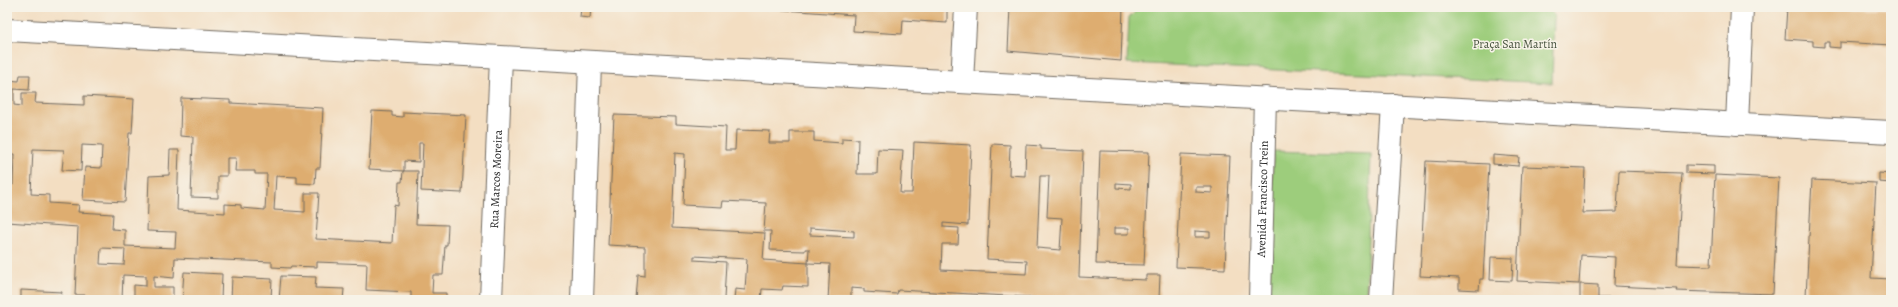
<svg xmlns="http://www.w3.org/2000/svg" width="1898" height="307" font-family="Alegreya,serif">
	<rect width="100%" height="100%" fill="#f7f3e8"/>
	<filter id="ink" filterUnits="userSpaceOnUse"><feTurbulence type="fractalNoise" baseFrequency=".025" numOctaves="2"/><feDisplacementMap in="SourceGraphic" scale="8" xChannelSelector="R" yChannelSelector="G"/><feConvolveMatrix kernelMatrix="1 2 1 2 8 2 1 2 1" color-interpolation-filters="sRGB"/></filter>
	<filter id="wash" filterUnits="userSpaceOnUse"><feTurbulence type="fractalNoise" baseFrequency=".012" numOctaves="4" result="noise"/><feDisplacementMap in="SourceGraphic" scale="16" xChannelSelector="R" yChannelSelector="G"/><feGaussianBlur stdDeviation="0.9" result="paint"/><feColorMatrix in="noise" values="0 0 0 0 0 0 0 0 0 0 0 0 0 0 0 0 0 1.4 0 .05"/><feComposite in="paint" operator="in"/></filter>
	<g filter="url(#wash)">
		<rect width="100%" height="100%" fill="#f3dec2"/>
		<path fill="#9dcd7c" stroke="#647c54" d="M1140 7H1549L1554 16 1552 83 1127 63 1129 18Z
			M1273 151 1371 154 1366 300H1269Z"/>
		<g id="blocks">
			<path fill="#dead6f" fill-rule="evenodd" d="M581 7H591L590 18 580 17Z
				M743 7H947V23L903 20 902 34 853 31 854 15Z
				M1010 7H1123L1121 61 1008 51Z
				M1787 7 1891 9V45L1840 42V48L1829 47V42H1824V47L1813 46V41L1785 39Z
				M20 75H30L29 90 14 89V105L22 106V93H36L35 103 84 105V96L134 99 132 133H129L125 202 83 200 85 167 101 168 102 146 82 145 81 171 62 170 64 150 33 149 31 194 49 195V203L79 205 78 212 113 214 112 229 125 230V246L175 248 176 232 147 231 149 176 169 175 170 150H179L177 210 225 213V204L241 205V208L265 210 267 174H255V171H235L236 158H227V176H218V198L191 197 193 137 180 136 181 98 230 100V103L323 108 320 168H316L315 184 297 183V177L276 176 274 210 305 212V193H319L316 239 392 243 394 205 398 206 399 182H402L403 171H418L416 224 448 225 447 245H445L443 275H433L432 293H446V300H411V292L366 290 367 264 317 262V267L291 266 290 268 272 267V262L175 258 174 278 154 276V287H173V300H134V285L146 286V276L123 275 122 300H85L86 295H75L78 227 7 222V185H13L14 154H7V80L19 81ZM101 248 125 249 124 265 100 264Z
				M372 111 392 112V116L403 117V112L466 115 462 193 421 191 423 143H419V162L404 161V171L369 169Z
				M614 115 676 117V124L726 127 725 150H735L736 130 770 131 769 143H790V132H814V141L842 143V138L858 139 857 174H877L878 149 903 150 900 193H912L914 142 971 145 968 225 943 223V227L959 228 958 244H942L941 270 1026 274 1027 261 987 259 992 144 1010 145 1009 175 1025 176 1026 145 1041 146V149L1083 151 1079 277 1146 280V275H1160L1159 299 1081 300 898 290 897 294 864 292V289L851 288V300H828L830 264 808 263V287L783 286 782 290 762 289 761 300H734L735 289 745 290 747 259 694 256V260L726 262 724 299 668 297 667 300H636L638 275 645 276V247L608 245ZM675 153 685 154 683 205 722 207 723 201 766 203 764 231H771L770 250 805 251V249H809L808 263 763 260 765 233 672 228ZM1040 176H1049L1047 217 1062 218 1060 250 1037 248ZM810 228 854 231V237L810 235Z
				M1100 151 1149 152 1144 265 1096 264ZM1116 183 1131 184V189L1116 188ZM1114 228H1129V234H1114Z
				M1181 154 1230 156 1225 269 1176 267ZM1196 187H1212V193L1196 192ZM1195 231 1210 232V237H1195Z
				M1493 155 1519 157 1518 166 1493 164Z
				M1426 161 1489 164 1483 279H1480L1479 290 1459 289V278L1420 276Z
				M1686 165 1714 166V174L1686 173Z
				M1522 166 1585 168 1583 213 1617 212 1619 171 1682 173 1677 265 1711 266 1715 175 1779 178 1773 294 1676 291 1677 289 1614 286 1615 257 1581 255 1579 284 1517 281Z
				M1879 173 1891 174V183L1879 182Z
				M1812 180 1876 183 1871 278 1891 279V300L1806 296Z
				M1491 257 1513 258 1512 281 1490 280Z
				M184 272 222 274 221 300H182Z
				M281 276 316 277 315 288 344 289 343 300H279Z
				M232 277 272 279 271 300H231Z
				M1580 284 1598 285V298H1618L1617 300H1580Z
				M21 290 62 292 61 297 75 298V300H21Z"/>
		</g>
	</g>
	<g filter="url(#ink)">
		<use href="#blocks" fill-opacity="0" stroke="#716a60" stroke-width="1"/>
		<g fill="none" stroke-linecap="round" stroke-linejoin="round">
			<g stroke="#716a60" stroke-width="24">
				<g id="minor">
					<path d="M962 82 966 7"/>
					<path d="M1737 124 1742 7"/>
					<path id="s1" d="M491 300 501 58"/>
					<path d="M582 300 590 63"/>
				</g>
			</g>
			<g stroke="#716a60" stroke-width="24">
				<g id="tertiary">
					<path d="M7 30C635 66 1263 98 1891 132"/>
					<path id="s2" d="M1260 300 1265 98"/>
					<path d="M1381 300 1393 105"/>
				</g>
			</g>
			<use href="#minor" stroke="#fff" stroke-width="22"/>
			<use href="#tertiary" stroke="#fff" stroke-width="22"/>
		</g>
	</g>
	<g text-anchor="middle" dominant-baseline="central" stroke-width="3" stroke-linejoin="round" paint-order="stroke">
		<g font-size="12" fill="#48543f" stroke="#f7f3e8">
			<text x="1515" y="44">Praça San Martín</text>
		</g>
		<g font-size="12" fill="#2b2b2b" stroke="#f7f3e8">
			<text stroke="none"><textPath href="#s1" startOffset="121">Rua Marcos Moreira</textPath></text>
			<text stroke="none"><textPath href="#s2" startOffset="101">Avenida Francisco Trein</textPath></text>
		</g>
	</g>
	<rect width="1898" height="307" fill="none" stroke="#f7f3e8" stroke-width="24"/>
</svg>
